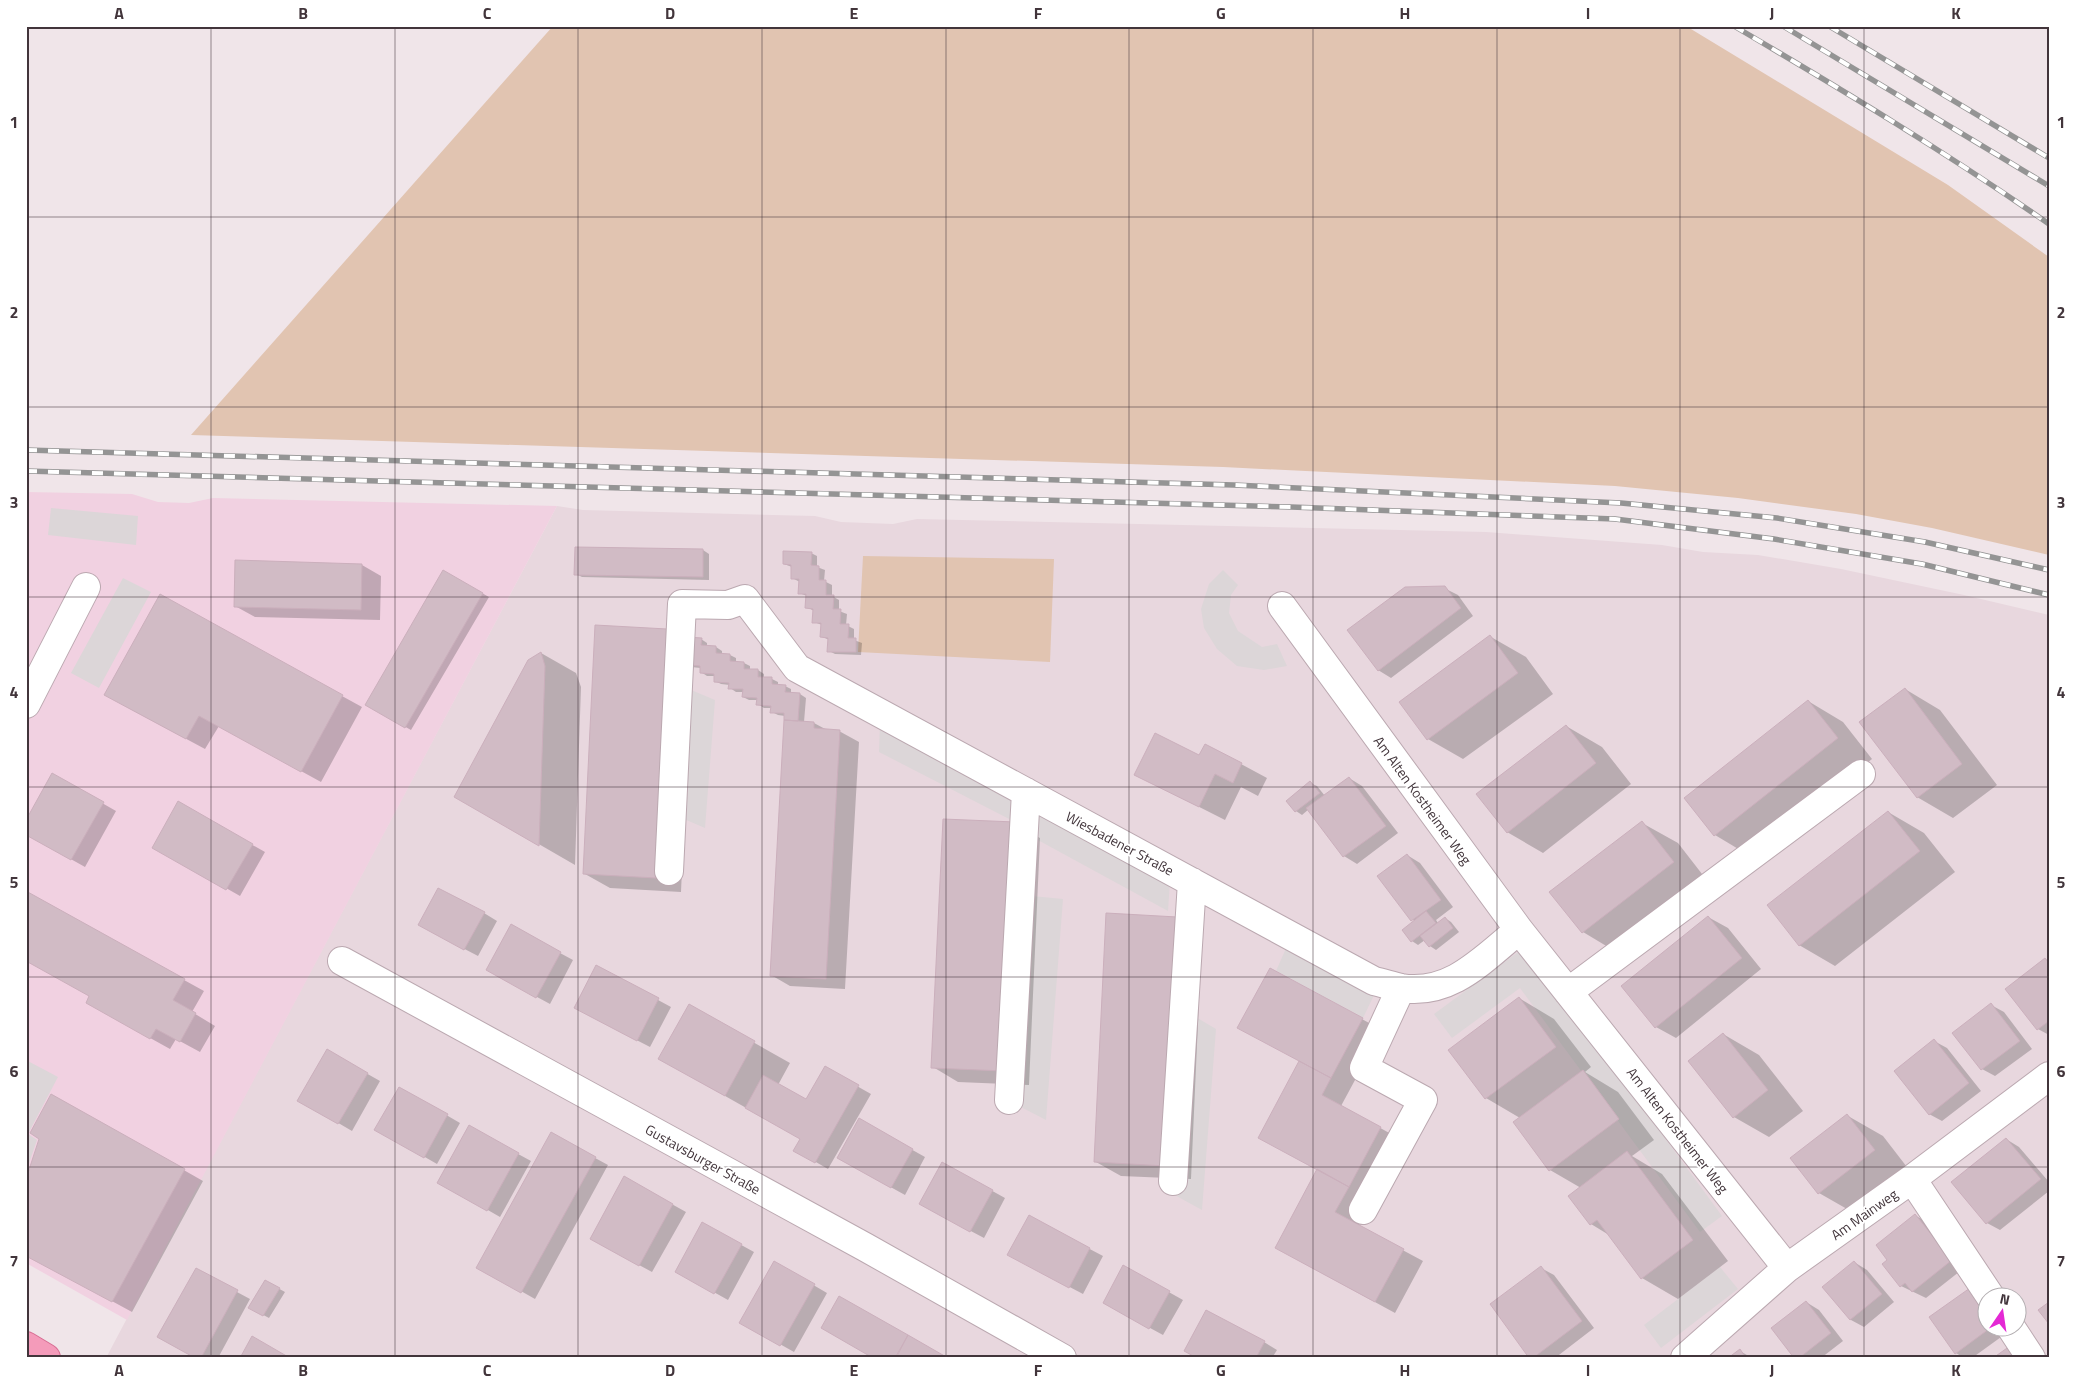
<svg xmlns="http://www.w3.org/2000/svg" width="2075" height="1384" font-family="'Titillium Web',sans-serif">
	<rect width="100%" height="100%" fill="#f0e5e9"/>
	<path fill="#e8d7de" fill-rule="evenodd" d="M557 506 583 510 815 516 841 522 893 524 917 519 1486 532 1662 545 1703 552 1758 555 1841 569 1964 595 2049 615V1358H106ZM1988 1296H2018V1326H1988Z"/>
	<path fill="#f1d1e1" d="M26 492 132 494 158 502 189 503 213 498 557 506 127 1320 26 1263Z"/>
	<path fill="#e1c4b1" d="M553 26H1686L1948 185 2049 257V555L1932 528 1856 514 1738 498 1615 486 1223 467 191 435Z
		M863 556 1054 559 1050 662 858 652Z"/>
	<path fill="#dcd6d8" d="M51 508 138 516 136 545 48 535Z
		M1223 570 1238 585 1231 595 1229 613 1238 631 1262 647 1277 644 1287 666 1264 670 1237 666 1217 649 1204 628 1201 609 1209 584Z
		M123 578 151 592 99 688 71 673Z
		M684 687 715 700 705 828 677 816Z
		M880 722 1016 796 1015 822 879 752Z
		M1037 812 1170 881 1168 911 1036 839Z
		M1032 896 1063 899 1046 1120 1017 1105Z
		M1287 946 1375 993 1363 1018 1276 971Z
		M1525 947 1722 1216 1700 1232 1520 988 1452 1038 1434 1014Z
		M1184 1010 1216 1029 1202 1210 1171 1193Z
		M26 1060 58 1077 28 1134 37 1140 26 1172Z
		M1720 1267 1738 1289 1661 1348 1644 1325Z"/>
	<path fill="#0003" d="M576 548 703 550 709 554V580L582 577 576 574Z
		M811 553 817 556V567L825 570 824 581 832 585V596L839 600V611L847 614 846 625 854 629V640L862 643 861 655 835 654 829 651V640L821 636 822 625 814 622V611L807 607V596L799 593 800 582 792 578V567L784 564Z
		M362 565 381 576 380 620 255 617 235 606Z
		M444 572 489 597 411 730 366 705Z
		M1444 588 1458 595 1473 616 1391 678 1378 670Z
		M160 596 362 707 321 782 219 726 205 749 125 706Z
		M667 630 688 642 701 639 707 643V646L716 647 722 651V654L730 655 736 658V662L744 663 750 666V670H758L764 674V678L772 679 778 682V685L785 686 791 689V694H800L806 698 804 722 814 723 827 730 839 731 859 742 845 989 790 986 771 975 785 716 778 715 772 712V708H764L758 704V700H749L743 697 744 692H736L730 688V685L721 684 715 681V676H707L701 672V668L691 667 681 892 610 888 585 874Z
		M1491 637 1526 657 1553 694 1463 759 1428 739Z
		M541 653 576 673 581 687 575 865 456 796Z
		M1905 689 1940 710 1997 785 1953 818 1917 797Z
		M1808 701 1843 722 1872 759 1750 856 1715 835Z
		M1566 726 1602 747 1631 784 1543 853 1507 832Z
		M1200 757 1241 764 1267 778 1258 796 1241 787 1225 820 1136 775Z
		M53 775 116 811 85 867 26 834Z
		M1349 778 1362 786 1398 833 1357 864 1344 856 1309 809 1302 815 1296 811 1310 783 1317 786 1325 796Z
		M178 803 265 852 240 896 154 847Z
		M1888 812 1924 833 1955 872 1835 966 1799 945Z
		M1014 823 1040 838 1029 1085 958 1082 933 1067Z
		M1642 823 1678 843 1709 883 1618 953 1583 932Z
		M1407 855 1420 863 1453 907 1436 920 1438 923 1445 918 1451 922 1459 932 1436 950 1430 946 1425 940 1418 945 1412 941 1415 922 1379 876Z
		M26 893 204 991 192 1012 215 1026 200 1052 176 1039 170 1049 107 1014 91 996 28 961 26 965Z
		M484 913 497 921 478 956 432 932Z
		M1708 917 1728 928 1761 969 1676 1038 1656 1027Z
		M1202 933 1191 1179 1121 1176 1096 1162Z
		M560 953 573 960 550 1004 500 977Z
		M2045 959 2049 962V1035L2038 1029Z
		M597 967 671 1007 650 1047 588 1015Z
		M1270 969 1382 1030 1341 1106 1400 1139 1354 1224 1423 1261 1395 1313 1296 1259 1319 1170 1260 1137 1301 1061Z
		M1519 998 1554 1019 1591 1067 1585 1072 1618 1092 1654 1140 1632 1156 1662 1174 1728 1261 1678 1299 1642 1278 1609 1235 1591 1224 1570 1196 1581 1188 1550 1170 1520 1118 1486 1098 1450 1050Z
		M1991 1005 2004 1012 2032 1049 1995 1076 1982 1069Z
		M689 1006 790 1063 778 1085 806 1101 825 1068 871 1094 828 1169 795 1150 801 1139 695 1079Z
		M1723 1034 1759 1055 1803 1111 1769 1137 1734 1117Z
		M1934 1041 1947 1048 1981 1091 1942 1121 1929 1114Z
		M327 1051 380 1081 352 1131 299 1100Z
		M400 1088 460 1123 437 1164 376 1129Z
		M52 1095 203 1181 132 1312 31 1257 41 1138Z
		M1848 1116 1883 1136 1910 1171 1854 1213 1819 1193Z
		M859 1120 925 1157 905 1195 838 1158Z
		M469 1127 531 1161 500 1217 439 1182Z
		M551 1134 608 1165 535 1299 478 1267Z
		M2006 1139 2019 1147 2049 1182V1191L2000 1230 1987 1223Z
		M942 1163 1005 1198 984 1238 933 1211Z
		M625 1178 686 1212 652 1272 591 1239Z
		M1916 1216 1929 1223 1964 1268 1926 1298 1901 1286 1889 1260Z
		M1029 1217 1103 1256 1083 1294 1022 1262Z
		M703 1224 754 1252 728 1300 676 1271Z
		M774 1262 827 1293 794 1352 741 1322Z
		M1854 1262 1867 1270 1894 1302 1864 1327 1851 1320 1824 1287Z
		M1124 1267 1183 1300 1163 1335 1104 1303Z
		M1541 1268 1554 1275 1594 1328 1555 1358H1531Z
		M196 1270 250 1299 218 1358H197Z
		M265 1281 285 1292 269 1318 250 1308Z
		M1806 1302 1819 1310 1843 1341 1821 1358H1796Z
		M1988 1303V1326H2004L2008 1332 1972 1358H1964L1956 1353Z
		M1264 1342 1277 1350 1272 1358H1199Z
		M1740 1351 1752 1358H1730Z"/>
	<path fill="#d1bbc5" stroke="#cbafbc" d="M575 547 703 549V577L574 575Z
		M783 551 812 552 811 565 819 566V580H826V595H834L833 609H841L840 624H849L848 638H856V652H827L828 638 820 637 821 623H812L813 609 805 608 806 594H798L799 579H791V565L783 564Z
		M235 560 362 564 361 610 234 607Z
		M443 570 483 593 405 728 365 705Z
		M1445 586 1461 608 1378 671 1347 630 1405 587Z
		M160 594 343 695 301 772 199 716 186 739 104 695Z
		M595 625 667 629 656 878 583 874Z
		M1490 635 1518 673 1427 740 1399 702Z
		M687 637 702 638 701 645 716 646V653L730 654V661L744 662V669H758V677H772V684L786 685 785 692 800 693 798 721 784 720V713H770L771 706 756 705 757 698 742 697 743 689H728L729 683 714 682V674L700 673V666L686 665Z
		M541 652 545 666 539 846 454 797 528 660Z
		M1905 688 1962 764 1917 798 1859 722Z
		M1808 700 1838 738 1714 836 1684 798Z
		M784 720 814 722V728L840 730 826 979 770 976Z
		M1566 725 1596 763 1507 833 1476 794Z
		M1155 733 1199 755 1205 744 1242 763 1233 783 1215 774 1199 807 1134 775Z
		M52 773 104 802 71 860 26 835V820Z
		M1349 777 1386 826 1343 857 1306 808Z
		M1310 781 1320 793 1295 812 1286 801Z
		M178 801 253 844 226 890 152 848Z
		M1888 811 1920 851 1799 946 1767 905Z
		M943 819 1015 822 1004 1071 931 1068Z
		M1642 821 1674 862 1582 933 1549 892Z
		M1407 854 1441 900 1411 921 1377 876Z
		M438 888 485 912 464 950 418 925Z
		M26 891 185 979 173 1000 196 1013 180 1042 156 1029 150 1039 86 1003 89 996 26 961Z
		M1426 911 1436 923 1411 942 1402 930Z
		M1106 913 1177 917 1166 1166 1094 1162Z
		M1708 916 1742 958 1655 1028 1621 986Z
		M1445 917 1453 928 1429 947 1420 936Z
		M511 924 561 952 536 998 486 970Z
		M2045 958 2049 963V1021L2037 1030 2005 989Z
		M596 965 659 998 637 1041 574 1008Z
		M1270 968 1363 1018 1331 1078 1237 1028Z
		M1519 997 1556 1047 1485 1099 1448 1050Z
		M1991 1003 2020 1041 1981 1070 1952 1033Z
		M689 1004 755 1041 725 1096 658 1059Z
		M1723 1033 1768 1090 1733 1118 1688 1061Z
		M1934 1039 1969 1083 1929 1115 1894 1071Z
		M327 1049 368 1073 338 1124 297 1101Z
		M1299 1061 1331 1078 1322 1095 1381 1127 1349 1187 1258 1138Z
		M825 1066 859 1085 815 1163 793 1151 800 1139 745 1108 763 1075 806 1099Z
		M1583 1070 1619 1119 1549 1171 1513 1122Z
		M399 1087 448 1114 424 1158 374 1130Z
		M51 1094 185 1169 112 1302 26 1256V1211L28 1205 26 1204V1179L39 1139 30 1133Z
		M1847 1114 1875 1150 1818 1194 1790 1158Z
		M859 1118 913 1149 891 1188 837 1158Z
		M469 1125 519 1153 487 1211 437 1183Z
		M551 1132 596 1157 521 1293 476 1268Z
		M2006 1138 2041 1179 1986 1224 1951 1182Z
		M1627 1151 1693 1240 1641 1279 1597 1220 1590 1225 1568 1196Z
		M942 1162 993 1190 970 1232 919 1204Z
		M1317 1169 1349 1187 1335 1212 1404 1249 1375 1302 1275 1248Z
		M624 1176 673 1204 639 1266 590 1239Z
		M1915 1214 1952 1260 1912 1292 1905 1283 1900 1287 1882 1264 1887 1260 1876 1245Z
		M1029 1215 1090 1248 1069 1288 1007 1255Z
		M702 1222 742 1244 714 1294 675 1272Z
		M774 1261 815 1284 780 1346 739 1323Z
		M1854 1261 1882 1294 1850 1320 1822 1287Z
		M1123 1265 1170 1291 1149 1329 1103 1303Z
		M1541 1266 1582 1321 1533 1358H1529L1490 1304Z
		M196 1268 238 1290 201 1358H195L157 1337Z
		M265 1280 280 1288 263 1316 248 1308Z
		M1970 1288 1988 1312V1326H1993L1955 1354 1929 1317Z
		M839 1296 908 1335 895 1358H873L821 1328Z
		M1806 1301 1831 1333 1799 1358H1794L1771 1328Z
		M2049 1302V1324L2038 1310Z
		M1206 1310 1265 1341 1256 1358H1197L1184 1351Z
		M908 1335 948 1358H896Z
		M252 1336 290 1358H240Z
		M2010 1346 2019 1358H1993Z
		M1740 1349 1746 1358H1728Z"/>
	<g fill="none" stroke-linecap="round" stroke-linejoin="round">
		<g stroke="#bba8b0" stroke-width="30">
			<path id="minor" d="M1282 606 1519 930 1787 1268
				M26 704 86 587
				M669 871 682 604 728 605 745 599 797 668 1374 981C1383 983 1392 986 1401 988 1451 996 1483 959 1519 930
				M342 961 865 1247 1062 1358
				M1568 992 1861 774
				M1009 1100 1026 792
				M1912 1179 1990 1296
				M1173 1181 1192 882
				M1363 1210 1423 1100 1364 1068 1401 988
				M2010 1326 2031 1358
				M1685 1358 1787 1268 1912 1179 2049 1076"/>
		</g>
		<g stroke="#d76d93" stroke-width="30">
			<path id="major" d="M26 1346 46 1358"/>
		</g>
		<use href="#minor" stroke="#fff" stroke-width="28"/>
		<use href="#major" stroke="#f49bba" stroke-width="28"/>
		<g stroke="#949494" stroke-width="5.5">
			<path id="rail" d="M1734 26C1841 89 1947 153 2049 224
				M1783 26 2049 186
				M1829 26 2049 158
				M26 450 1234 485 1621 503 1777 518 1925 542 2049 570
				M26 471 1291 507 1615 519 1774 539 1922 564 2049 595"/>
		</g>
		<use href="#rail" stroke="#fff" stroke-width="4" stroke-dasharray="11" stroke-linecap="butt"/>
	</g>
	<path fill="none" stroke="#42353b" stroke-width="1" stroke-opacity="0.55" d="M211 26V1358M395 26V1358M578 26V1358M762 26V1358M946 26V1358M1129 26V1358M1313 26V1358M1497 26V1358M1680 26V1358M1864 26V1358M26 217H2049M26 407H2049M26 597H2049M26 787H2049M26 977H2049M26 1167H2049"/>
	<g text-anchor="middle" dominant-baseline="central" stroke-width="4" stroke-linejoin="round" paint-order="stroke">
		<g font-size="14" fill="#42353b" stroke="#fff">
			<text transform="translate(1423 800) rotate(54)">Am Alten Kostheimer Weg</text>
			<text transform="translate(1120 843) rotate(28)">Wiesbadener Straße</text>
			<text transform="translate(1678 1130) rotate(52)">Am Alten Kostheimer Weg</text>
			<text transform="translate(703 1159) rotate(29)">Gustavsburger Straße</text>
			<text transform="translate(1864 1214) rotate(-35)">Am Mainweg</text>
		</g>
	</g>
	<rect width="2075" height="1384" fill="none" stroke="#ffffff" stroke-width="55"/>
	<g transform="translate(2002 1312) rotate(13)"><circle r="24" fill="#ffffff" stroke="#b3aeb1"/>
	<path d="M0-4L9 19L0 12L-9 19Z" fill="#e428d4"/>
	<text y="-8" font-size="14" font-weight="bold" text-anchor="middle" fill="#42353b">N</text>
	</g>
	<rect x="28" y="28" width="2020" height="1328" fill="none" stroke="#42353b" stroke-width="2"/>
	<g font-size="16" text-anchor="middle" font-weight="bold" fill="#42353b">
		<text x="119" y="19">A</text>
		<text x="303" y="19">B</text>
		<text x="487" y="19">C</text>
		<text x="670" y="19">D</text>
		<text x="854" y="19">E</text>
		<text x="1038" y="19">F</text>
		<text x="1221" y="19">G</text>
		<text x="1405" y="19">H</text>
		<text x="1588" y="19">I</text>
		<text x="1772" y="19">J</text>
		<text x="1956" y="19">K</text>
		<text x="14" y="128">1</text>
		<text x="2061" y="128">1</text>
		<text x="14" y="318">2</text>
		<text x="2061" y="318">2</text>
		<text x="14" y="508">3</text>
		<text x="2061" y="508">3</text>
		<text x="14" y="698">4</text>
		<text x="2061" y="698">4</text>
		<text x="14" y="888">5</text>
		<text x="2061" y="888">5</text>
		<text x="14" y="1077">6</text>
		<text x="2061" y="1077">6</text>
		<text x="14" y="1267">7</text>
		<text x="2061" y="1267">7</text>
		<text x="119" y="1376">A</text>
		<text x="303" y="1376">B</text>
		<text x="487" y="1376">C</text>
		<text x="670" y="1376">D</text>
		<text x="854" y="1376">E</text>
		<text x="1038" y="1376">F</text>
		<text x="1221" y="1376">G</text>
		<text x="1405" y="1376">H</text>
		<text x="1588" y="1376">I</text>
		<text x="1772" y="1376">J</text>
		<text x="1956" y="1376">K</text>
	</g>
</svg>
